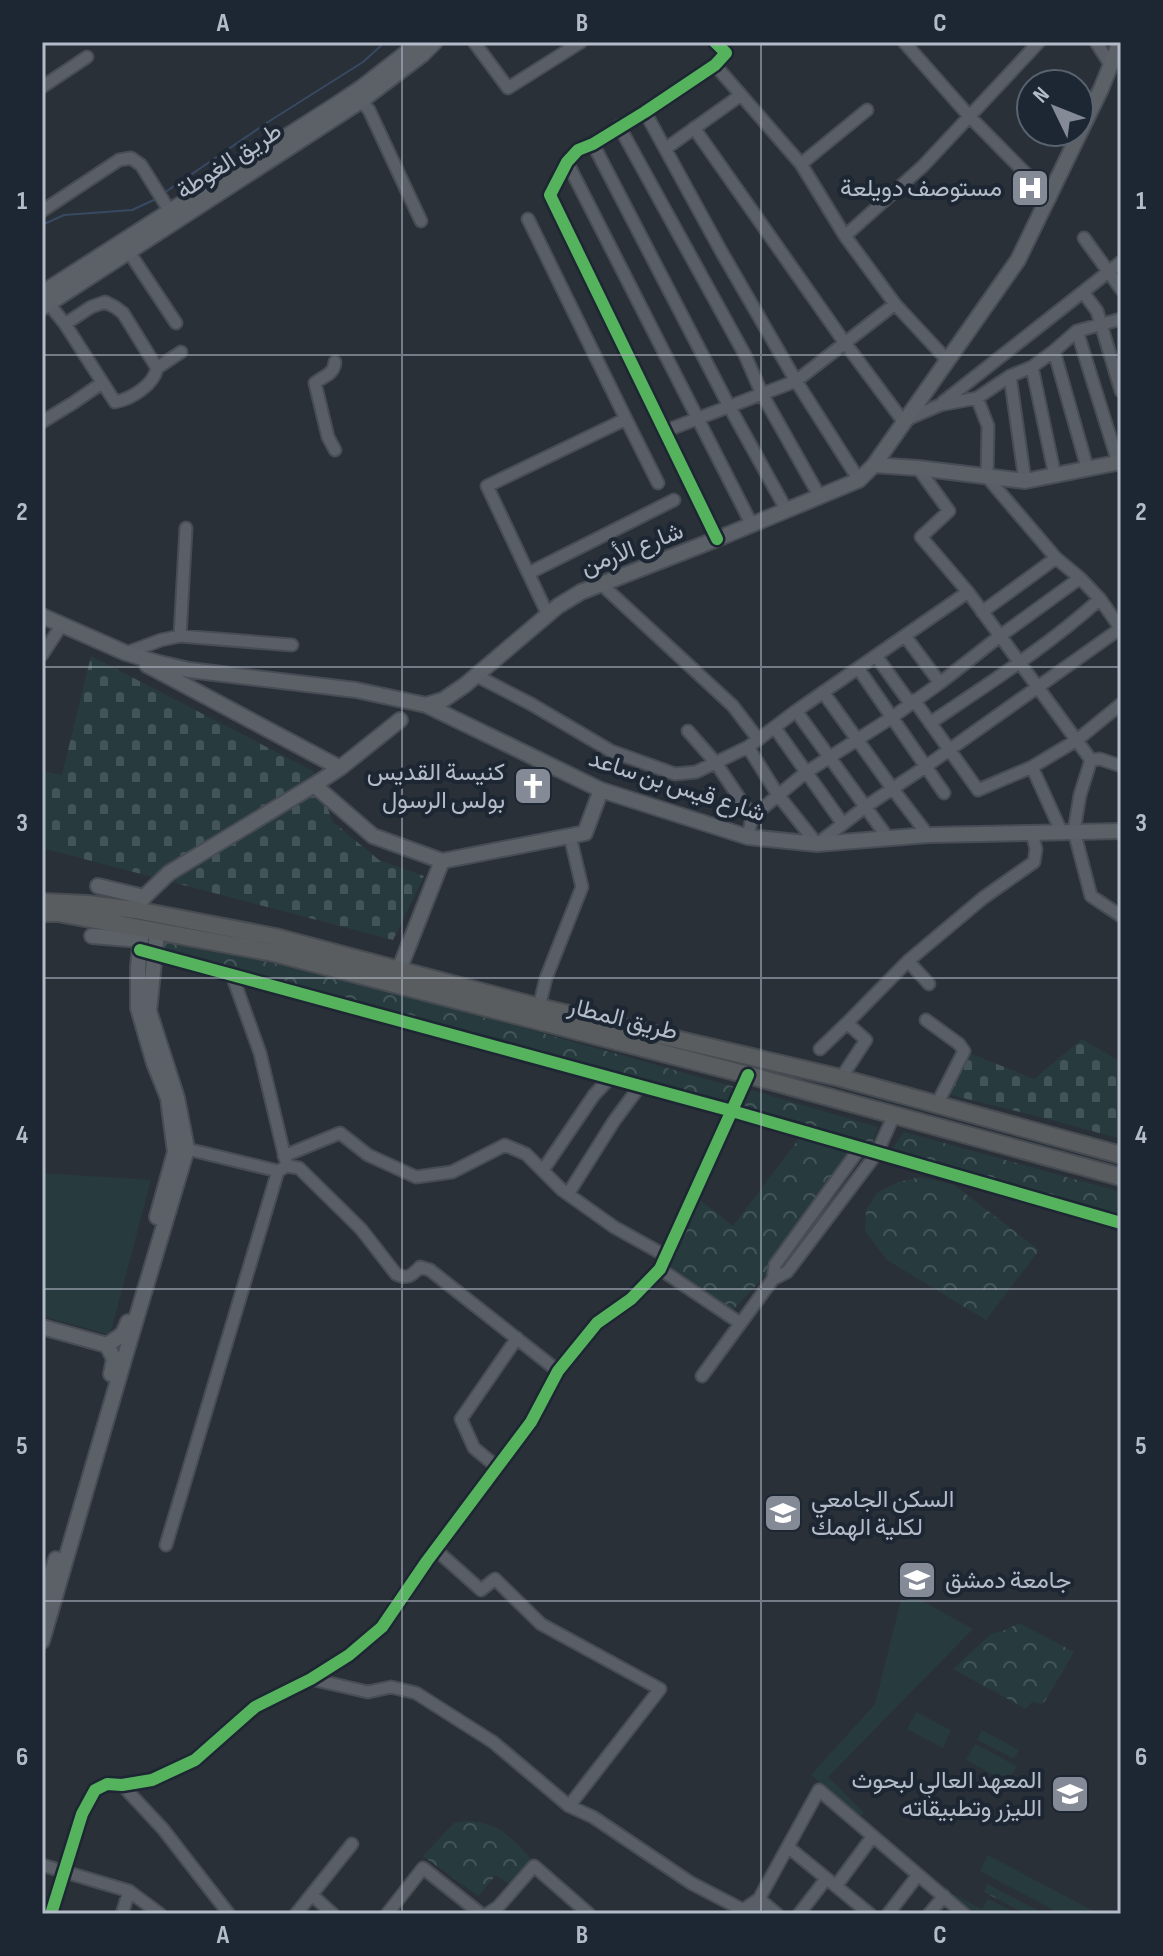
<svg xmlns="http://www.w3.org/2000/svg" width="1163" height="1956" font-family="'Sofia Sans Condensed',Vazirmatn,sans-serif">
	<defs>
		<pattern id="forest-crowns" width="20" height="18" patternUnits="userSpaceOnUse" patternTransform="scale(2)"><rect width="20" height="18" fill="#273a3e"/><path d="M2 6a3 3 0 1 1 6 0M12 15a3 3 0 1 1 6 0" fill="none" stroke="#445559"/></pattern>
		<pattern id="cemetery-stones" width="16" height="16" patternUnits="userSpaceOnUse" patternTransform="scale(2)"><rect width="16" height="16" fill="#273a3e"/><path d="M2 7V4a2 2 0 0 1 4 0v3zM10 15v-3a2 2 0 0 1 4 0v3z" fill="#445559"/></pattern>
	</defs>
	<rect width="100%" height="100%" fill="#2a3038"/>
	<path fill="#273a3e" d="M42 1173 151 1180 110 1335 42 1316Z
		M910 1594 973 1629 828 1777 864 1813 859 1817 811 1775 875 1704 901 1600H907Z
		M916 1712 951 1730 943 1748 907 1729Z
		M982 1730 1019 1750 1014 1759 977 1740Z
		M975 1744 1017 1766 1008 1783 966 1760Z
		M988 1855 1099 1914H1061L980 1871Z
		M945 1887 949 1889V1892L982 1909 988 1899 1016 1913 971 1914 942 1889Z"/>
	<path fill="url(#forest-crowns)" d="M157 938C354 978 548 1035 742 1089L732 1111 156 954Z
		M747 1089 878 1127 872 1145 741 1107Z
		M804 1132 860 1148 775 1265 728 1315 660 1269 694 1195 733 1226Z
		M904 1132 1121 1192V1215L892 1149Z
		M921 1177 954 1185 1039 1250 986 1320 887 1260 865 1231 866 1210 878 1192 899 1182Z
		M1019 1623 1074 1652 1045 1701 1042 1704 1032 1702 1026 1709 953 1669 991 1634 1003 1631Z
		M466 1821C499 1822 510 1836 531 1859L509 1884 496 1875 478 1896 423 1856 454 1823Z
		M987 1884 1045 1914H1026L984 1892Z"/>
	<path fill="url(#cemetery-stones)" d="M91 656 313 771 333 822 379 860 424 876 393 940 42 848V771L62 775Z
		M1082 1039 1121 1062V1139L1052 1120 943 1093 964 1051 1034 1079Z"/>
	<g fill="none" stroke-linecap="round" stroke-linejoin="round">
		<path stroke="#384963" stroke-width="2" d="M164 193 268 122 363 62 385 42
			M42 225 64 215 132 210 156 199"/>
		<g stroke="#484c53" stroke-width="15">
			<path id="minor" d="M474 42 508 88 581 42
				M715 42 726 53 715 65 645 112 593 144 578 150 567 162 550 195 717 539
				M904 42 970 117 1050 198
				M1096 42 1111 66
				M715 65 801 164 845 236 895 304 948 361
				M42 87 87 57
				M361 101 369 110 421 221
				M645 112 721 251 796 381 859 480
				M619 126 745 355 762 394 820 497
				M694 128 845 343 903 421 940 405 977 398 1010 376 1032 367 1054 351 1077 331 1121 319
				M593 144 729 406 787 511
				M665 149 741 95
				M567 162 752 525
				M801 164 867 110
				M42 211 119 160 131 158 141 165 174 218
				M528 219 626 419 487 486 548 615
				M845 236 923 166 1039 42
				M1084 238 1121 289
				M129 252 176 323
				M1083 292 1097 311 1121 391
				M49 304 65 324 91 307 105 302 115 307 123 313 157 368
				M65 324 115 402C131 399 154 385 157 368L181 352
				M1077 331 1118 462 1121 466
				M1054 351 1087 467
				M335 362C334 375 323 376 315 383L328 437 335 450
				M1032 367 1055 476
				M1010 376 1025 481
				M977 398 988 426 987 477 1056 558 1080 578 1100 599 1121 629
				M943 402 1121 262
				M626 419 658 483
				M42 422 73 403 102 383
				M665 431 796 381 895 304
				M918 468 949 511 921 537 968 592 1091 760
				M529 573 674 500
				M601 584 733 706 758 739
				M982 612 1056 558
				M180 636 186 528
				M905 636 940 683
				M126 653 161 640 180 636 292 645
				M42 655 61 626
				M876 656 910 703
				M858 668 944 793
				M477 676 531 704 611 751 675 774 696 772 748 747 796 711 968 592
				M823 692 892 788 928 835
				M914 700 978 790 1032 767 1077 740 1121 704
				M796 711 888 838
				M930 723C988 684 1048 646 1100 599
				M775 728 843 824
				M688 731 716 763 752 817
				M748 747 778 795 817 844 865 807 925 767 1121 628
				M1121 766 1100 759 1091 760 1080 795 1074 831 1091 896 1121 916
				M1032 767 1061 831
				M748 837 752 817 805 773 891 718 940 683 1000 636 1080 578
				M147 951 732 1111 1121 1223
				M908 961 929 984
				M232 975 260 1053 286 1162
				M539 1007 546 978 582 887 570 836
				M926 1020 959 1044 964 1051 937 1104
				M820 1049 847 1023
				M841 1078 866 1040 847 1023 908 961 983 898 1034 862 1036 849 1032 833
				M179 1151 187 1149 278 1171 287 1166 299 1168 361 1229 396 1274C408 1280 412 1275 420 1267L430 1270 558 1371
				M284 1156 340 1133 368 1155 416 1177 452 1172 505 1145 526 1154 562 1190 614 1227 666 1256
				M543 1170 594 1095 610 1078
				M568 1194 614 1121 640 1086
				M660 1269 740 1323
				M773 1279 775 1265 860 1148
				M702 1376 773 1279 787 1272 877 1153 894 1115
				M497 1467 474 1448 461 1419 517 1338
				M166 1545 278 1171
				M435 1549 481 1590 495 1579 541 1624 660 1689 569 1806
				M311 1679 368 1692 391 1687 416 1693 493 1742 569 1806 593 1817 691 1883 743 1910 759 1899 777 1914
				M122 1785 163 1829 229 1914
				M788 1847 870 1914
				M42 1865 129 1891 160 1914
				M836 1886 873 1836
				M312 1895 333 1914
				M51 1914 82 1814 95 1790 107 1784 122 1785 152 1780 195 1760 255 1707 311 1679 349 1655 382 1627 427 1561 531 1422 558 1371 597 1323 631 1299 660 1269 748 1075
				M122 1914 129 1891
				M296 1914 352 1844
				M387 1914 423 1868 481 1914
				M487 1914 498 1907 534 1866 589 1914
				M756 1914 759 1899 819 1790 964 1914
				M799 1914 826 1879
				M888 1914 918 1875
				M929 1914 944 1896"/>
		</g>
		<g stroke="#484c55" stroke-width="18">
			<path id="major" d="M42 293 337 104 361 88 420 42
				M42 308 361 101 423 54 435 42
				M874 465 918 468 1025 481 1121 462
				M42 616 126 653 159 663 189 670 356 690 426 705 443 700 465 685 558 606 581 592 717 539 859 480 874 465 1018 260 1101 89 1120 42
				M147 665 340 768 314 785 373 836 442 861 585 833 601 790
				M426 705 601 790 748 837 817 844 928 835 1121 831
				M340 768 400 720
				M98 886 144 897
				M136 910 144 897 169 873 314 785
				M142 929 138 967V1008L154 1063 168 1098 175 1152 157 1217
				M92 936 141 940
				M399 970 442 861
				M42 1327 107 1345 114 1359 111 1374
				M107 1345 123 1334 128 1322
				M42 1605 56 1559
				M42 1641 126 1353 187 1149 177 1098 149 1011 157 932"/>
		</g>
		<g stroke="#474c53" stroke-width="20">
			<path id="highway" d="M45 902 87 904 136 910 275 937 539 1007 841 1078 1121 1155
				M42 913H58L274 953 748 1075 1121 1177"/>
		</g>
		<use href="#minor" stroke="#5a5e66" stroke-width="11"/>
		<use href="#major" stroke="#5c6168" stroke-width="14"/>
		<use href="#highway" stroke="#5a5d60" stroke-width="16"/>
		<g stroke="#1d2633" stroke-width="17">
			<path id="cycleway" d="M715 42 726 53 715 65 645 112 593 144 578 150 567 162 550 195 717 539
				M140 950 732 1111 1121 1223
				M51 1914 82 1814 95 1790 107 1784 122 1785 152 1780 195 1760 255 1707 311 1679 349 1655 382 1627 427 1561 531 1422 558 1371 597 1323 631 1299 660 1269 748 1075"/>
		</g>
		<use href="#cycleway" stroke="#56b35d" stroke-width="12"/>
	</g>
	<path fill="none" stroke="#b4bcc9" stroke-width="2" stroke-opacity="0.55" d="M402 42V1914M761 42V1914M42 355H1121M42 667H1121M42 978H1121M42 1289H1121M42 1601H1121"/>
	<defs>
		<g id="hospital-square" transform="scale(2)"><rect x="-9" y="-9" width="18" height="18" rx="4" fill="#848b96" stroke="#1d2633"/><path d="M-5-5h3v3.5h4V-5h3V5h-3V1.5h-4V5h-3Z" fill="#fff"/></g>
		<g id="church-square" transform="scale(2)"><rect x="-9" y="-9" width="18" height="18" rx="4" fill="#848b96" stroke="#1d2633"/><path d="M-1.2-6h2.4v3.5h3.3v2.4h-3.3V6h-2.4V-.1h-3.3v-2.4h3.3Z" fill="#fff"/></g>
		<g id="university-square" transform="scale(2)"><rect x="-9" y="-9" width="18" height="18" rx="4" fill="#848b96" stroke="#1d2633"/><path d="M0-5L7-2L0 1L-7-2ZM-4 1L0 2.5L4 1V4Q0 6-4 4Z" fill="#fff"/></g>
	</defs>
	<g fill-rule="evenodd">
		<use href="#hospital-square" x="1030" y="188"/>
		<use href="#church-square" x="533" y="786"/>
		<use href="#university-square" x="783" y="1513"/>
		<use href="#university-square" x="917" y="1580"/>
		<use href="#university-square" x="1070" y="1794"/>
	</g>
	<g text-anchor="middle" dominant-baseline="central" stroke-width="8" stroke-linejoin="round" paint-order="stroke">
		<g font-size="24" fill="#b4bcc9" stroke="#1d2633">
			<text transform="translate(229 161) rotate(-33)">طريق الغوطة</text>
			<text transform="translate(632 549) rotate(-21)">شارع الأرمن</text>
			<text transform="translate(677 786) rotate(18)">شارع قيس بن ساعد</text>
			<text transform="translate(623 1019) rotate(14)">طريق المطار</text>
		</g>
		<g font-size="24" fill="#b4bcc9" stroke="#1d2633" text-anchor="end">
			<text x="1002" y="188">مستوصف دويلعة</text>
			<text x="505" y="772">كنيسة القديس<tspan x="505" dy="28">بولس الرسول</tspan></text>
			<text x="811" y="1499" text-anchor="start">السكن الجامعي<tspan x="811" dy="28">لكلية الهمك</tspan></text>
			<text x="945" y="1580" text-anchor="start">جامعة دمشق</text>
			<text x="1042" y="1780">المعهد العالي لبحوث<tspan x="1042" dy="28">الليزر وتطبيقاته</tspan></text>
		</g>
	</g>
	<rect width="1163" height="1956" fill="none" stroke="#1d2633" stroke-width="88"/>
	<g transform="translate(1055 108) rotate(313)"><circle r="38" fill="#1d2633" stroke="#59626f" stroke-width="2"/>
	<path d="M0-6L14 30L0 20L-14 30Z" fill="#848b96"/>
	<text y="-12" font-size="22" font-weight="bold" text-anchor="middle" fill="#b4bcc9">N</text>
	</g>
	<rect x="44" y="44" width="1075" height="1868" fill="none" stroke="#b4bcc9" stroke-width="3"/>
	<g font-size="26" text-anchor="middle" font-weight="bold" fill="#b4bcc9">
		<text x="223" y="31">A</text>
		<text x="582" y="31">B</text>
		<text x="940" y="31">C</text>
		<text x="22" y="209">1</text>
		<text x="1141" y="209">1</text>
		<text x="22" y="520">2</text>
		<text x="1141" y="520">2</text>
		<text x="22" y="831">3</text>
		<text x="1141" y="831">3</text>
		<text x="22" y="1143">4</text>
		<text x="1141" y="1143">4</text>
		<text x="22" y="1454">5</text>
		<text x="1141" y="1454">5</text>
		<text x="22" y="1765">6</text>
		<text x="1141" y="1765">6</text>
		<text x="223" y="1943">A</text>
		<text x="582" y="1943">B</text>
		<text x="940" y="1943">C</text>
	</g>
</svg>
